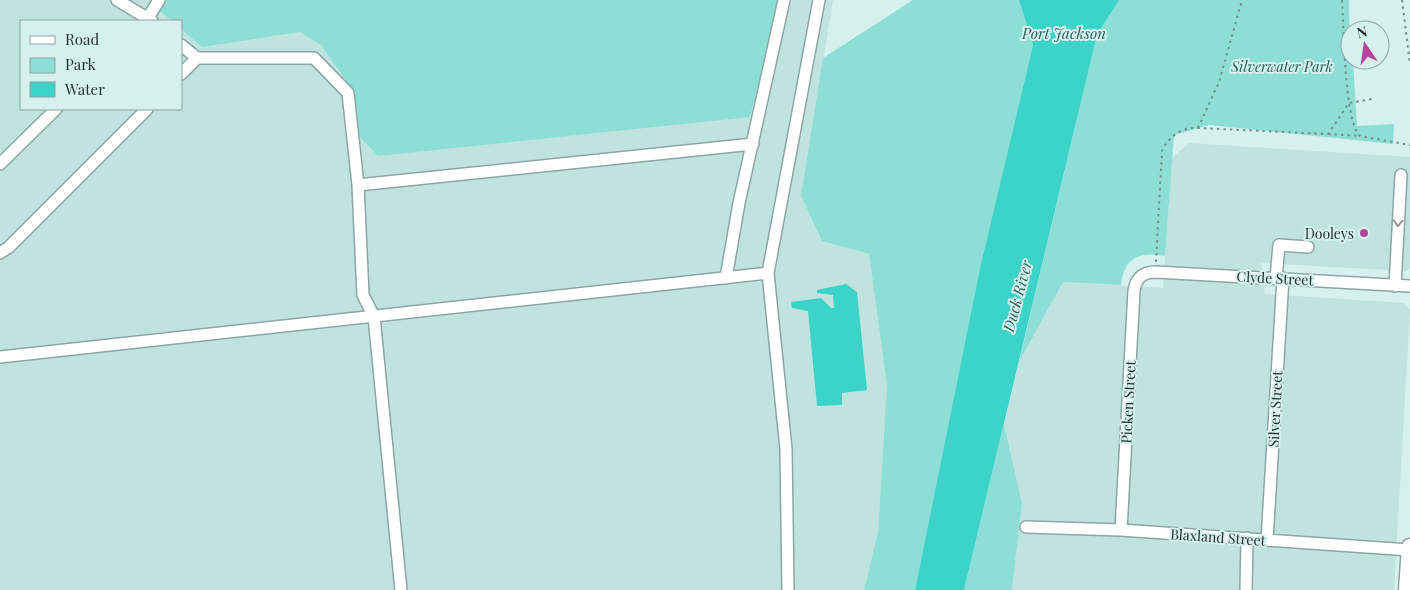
<svg xmlns="http://www.w3.org/2000/svg" width="1410" height="590" font-family="'Playfair Display',serif">
	<rect width="100%" height="100%" fill="#d5f0ed"/>
	<path fill="#c0e3df" fill-rule="evenodd" d="M0 0H833L801 196 822 241 869 254 887 386 878 532 864 590H0ZM21 21H181V109H21Z
		M1189 143 1410 157V268L1406 271 1261 263 1265 294 1404 303 1410 309 1394 590H1012L1022 503 1004 424 1019 362 1063 282 1163 288 1172 158Z"/>
	<path fill="#8dded6" d="M167 0H780L750 117 378 156 360 137 353 90 321 45 300 32 202 47 181 29V21H172L159 10Z
		M913 0H1019L1033 45 980 268 915 590H864L878 532 887 386 869 254 822 241 801 196 823 58Z
		M1119 0H1349L1350 60H1353L1357 126 1394 124 1393 144 1209 125 1174 135 1165 256C1139 252 1124 257 1121 285L1063 282 1019 362 1097 35Z
		M1004 424 1022 503 1012 590H964Z"/>
	<path fill="#3cd3c9" d="M1019 0H1119L1097 35 964 590H915L980 268 1033 45Z
		M846 284 857 292 867 390 842 393V405L817 406 808 311 792 308 791 302 821 298 831 308H834L833 295 817 293V290Z"/>
	<g fill="none" stroke-linecap="round" stroke-linejoin="round">
		<g stroke="#8ca6a3" stroke-width="14">
			<path id="minor" d="M117 0 152 21
				M146 21 159 0
				M181 45 197 58H314L348 93 358 185 363 295 374 317 401 590
				M181 74 197 58
				M0 164 56 109
				M358 185 753 144
				M0 253 9 247 147 109
				M726 278 739 203 784 0
				M1276 278 1279 245 1308 247
				M1395 286 1401 175
				M0 357 768 273
				M1026 527 1121 530 1410 550
				M1121 530 1134 291C1136 278 1142 272 1156 272L1410 286
				M1267 540 1283 278
				M788 590 786 449 768 273 819 0
				M1246 590 1247 538"/>
		</g>
		<g stroke="#8ca6a3" stroke-width="19">
			<path id="highway" d="M1407 590 1410 547"/>
		</g>
		<path stroke="#7b8d8b" stroke-width="2" stroke-dasharray="2.5 4" stroke-linecap="butt" d="M1342 0C1344 25 1344 122 1360 136L1410 145
			M1402 0 1410 64
			M1198 128 1219 82 1242 0
			M1328 134 1360 136
			M1156 262 1162 151C1168 137 1182 127 1198 128L1328 134 1349 103 1372 99"/>
		<use href="#minor" stroke="#fff" stroke-width="11"/>
		<use href="#highway" stroke="#fff" stroke-width="16"/>
	</g>
	<defs><path id="oneway-chevron" d="M-2-3.5L2.5 0L-2 3.5" fill="none" stroke-width="1.6" stroke-linecap="round" stroke-linejoin="round" transform="scale(1.25)"/></defs>
	<use stroke="#929897" href="#oneway-chevron" transform="translate(1398 223) rotate(93)"/>
	<circle fill="#b7439b" stroke="#d5f0ed" stroke-width="2" cx="1364" cy="233" r="5"/>
	<g text-anchor="middle" dominant-baseline="central" stroke-width="4" stroke-linejoin="round" paint-order="stroke">
		<g font-size="14" font-style="italic" fill="#1f5b57" stroke="#d5f0ed">
			<text x="1282" y="66">Silverwater Park</text>
		</g>
		<g font-size="14" fill="#26302f" stroke="#d5f0ed" text-anchor="end">
			<text x="1354" y="233">Dooleys</text>
		</g>
		<g font-size="14" fill="#26302f" stroke="#d5f0ed">
			<text transform="translate(1275 278) rotate(3)">Clyde Street</text>
			<text transform="translate(1128 402) rotate(-87)">Picken Street</text>
			<text transform="translate(1275 409) rotate(-87)">Silver Street</text>
			<text transform="translate(1218 537) rotate(4)">Blaxland Street</text>
		</g>
		<g font-size="15" font-style="italic" fill="#245f5a" stroke="#d5f0ed">
			<text x="1064" y="33">Port Jackson</text>
			<text transform="translate(1017 296) rotate(-75)">Duck River</text>
		</g>
	</g>
	<rect x="20" y="20" width="162" height="90" fill="#d5f0ed" stroke="#8fa3a1"/>
	<rect x="30" y="36" width="25" height="8" fill="#ffffff" stroke="#8fa3a1"/>
	<text x="65" y="45" font-size="15" fill="#26302f">Road</text>
	<rect x="30" y="58" width="25" height="15" fill="#8dded6" stroke="#8fa3a1"/>
	<text x="65" y="70" font-size="15" fill="#26302f">Park</text>
	<rect x="30" y="82" width="25" height="15" fill="#3cd3c9" stroke="#8fa3a1"/>
	<text x="65" y="95" font-size="15" fill="#26302f">Water</text>
	<g transform="translate(1365 45) rotate(347)"><circle r="24" fill="#d5f0ed" stroke="#8fa3a1"/>
	<path d="M0-4L9 19L0 12L-9 19Z" fill="#b7439b"/>
	<text y="-8" font-size="14" font-weight="bold" text-anchor="middle" fill="#26302f">N</text>
	</g>
</svg>
